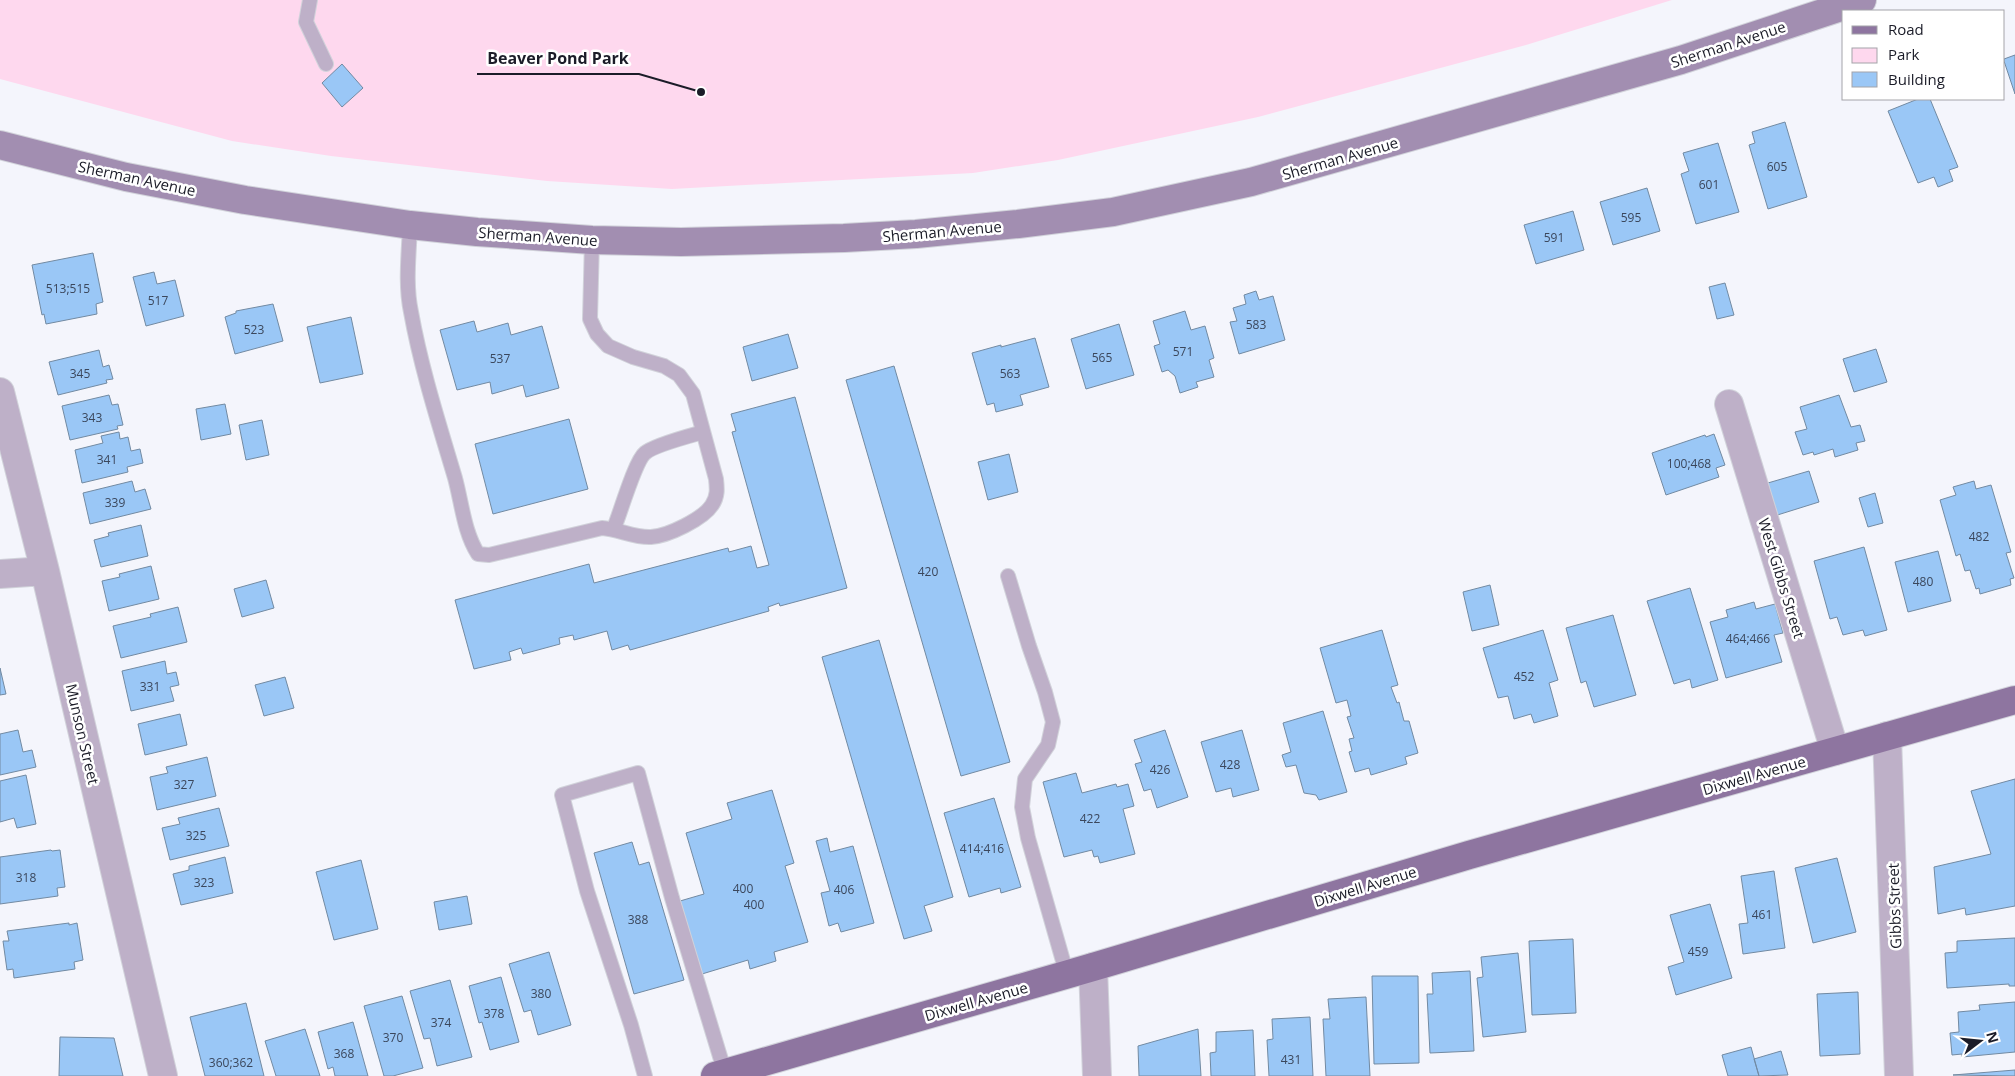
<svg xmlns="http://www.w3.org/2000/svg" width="2015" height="1076" font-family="'Open Sans',sans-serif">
	<rect width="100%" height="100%" fill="#f4f5fc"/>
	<path fill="#fed8ee" d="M0 0H1672L1526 45 1258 117 1058 160 973 173 672 189 547 181 331 156 232 141 0 79Z"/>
	<path fill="#9ac7f6" stroke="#728aa2" d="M2015 55V94L2004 61V59Z
		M342 64 363 88 342 107 322 83Z
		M1918 99H1930L1958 167 1949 170 1953 181 1938 187 1934 177 1918 183 1888 111Z
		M1785 122 1807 197 1768 209 1749 145 1755 143 1752 132Z
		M1718 143 1739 212 1696 224 1681 174 1689 171 1683 153Z
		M1647 188 1660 231 1613 245 1600 202Z
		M1573 211 1584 250 1536 264 1524 225Z
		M93 253 103 302 96 304 97 314 46 324 44 314 42 315 32 265Z
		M154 272 157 284 175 280 184 316 146 326 133 277Z
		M1725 283 1734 315 1717 319 1709 287Z
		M1256 291 1259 300 1273 296 1285 340 1239 354 1230 322 1237 321 1233 308 1246 304 1244 295Z
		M273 304 283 341 235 354 225 317 236 313V311Z
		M1185 311 1191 330 1205 326 1214 358 1209 360 1214 377 1196 382 1198 387 1180 393 1175 376 1168 370 1162 372 1154 346 1160 344 1153 321Z
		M351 317 363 374 320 383 307 327Z
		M474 321 477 332 508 323 511 335 542 326 559 388 526 397 523 385 492 394 490 382 457 390 440 330Z
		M1119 324 1134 375 1086 389 1071 339Z
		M788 334 798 368 752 381 743 347Z
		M1035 338 1049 387 1020 395 1023 405 996 412 994 403 987 405 972 353 1001 345V347Z
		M1876 349 1887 382 1854 392 1843 359Z
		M99 350 103 367 109 365 113 379 106 380 107 383 58 395 49 362Z
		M894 366 1010 762 961 776 846 380Z
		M109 395 112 405 118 404 123 425 117 426 118 429 70 440 62 406Z
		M1839 395 1851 427 1860 425 1865 441 1856 443 1858 450 1835 457 1833 449 1814 455 1813 452 1803 455 1795 432 1807 429 1800 407Z
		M795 397 847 588 780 606 779 603 768 607 769 611 630 650 628 645 612 650 607 631 574 640 573 635 559 638 560 644 523 654 521 648 509 652 511 660 474 669 455 600 589 564 594 583 728 548 729 552 751 546 757 568 769 565 732 432 736 431 731 414Z
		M225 404 231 434 201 440 196 409Z
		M569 419 588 489 493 514 475 444Z
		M262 420 269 455 246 460 239 425Z
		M119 432 120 439 128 437 131 451 140 449 143 463 127 467 128 472 82 483 75 450 103 443 101 436Z
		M1714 434 1725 465 1716 468 1719 477 1666 495 1652 453 1705 435 1706 437Z
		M1009 454 1018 492 988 500 978 462Z
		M1809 471 1819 502 1771 517 1761 485Z
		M132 481 135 492 145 489 151 509 90 524 83 493Z
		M1974 481 1976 489 1991 485 2011 552 2006 553 2014 578 2010 579 2011 585 1980 594 1979 588 1976 589 1970 570 1965 571 1960 554 1956 556 1940 500 1956 495 1953 487Z
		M1875 493 1883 523 1868 527 1859 498Z
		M141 525 148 556 101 567 94 540 109 536 108 533Z
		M1864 547 1887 630 1865 636 1863 630 1843 635 1837 617 1830 619 1814 561Z
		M1938 551 1951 601 1908 612 1895 562Z
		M151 566 159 599 109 611 102 581 120 577 119 574Z
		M266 580 274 608 242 617 234 589Z
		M1490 585 1499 625 1472 631 1463 592Z
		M1690 588 1718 680 1692 688 1690 679 1674 684 1647 601Z
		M1754 602 1756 609 1775 604 1783 633 1774 635 1782 662 1726 678 1710 622 1728 617 1726 610Z
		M178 607 187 642 121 658 113 626 151 617 150 614Z
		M1613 615 1636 695 1594 707 1586 681 1581 683 1566 628Z
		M1382 630 1398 685 1391 687 1397 703 1399 702 1404 721H1409L1418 753 1405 757 1407 764 1371 775 1369 768 1355 772 1349 752 1352 751 1349 739 1354 738 1347 717 1351 716 1347 700 1336 703 1320 648Z
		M1543 630 1558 680 1549 683 1558 716 1534 723 1531 714 1514 719 1508 696 1498 698 1483 648Z
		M879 640 953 897 924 906 932 931 904 939 822 657Z
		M165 661 167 674 176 672 179 685 170 687 174 701 131 711 122 671Z
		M0 668 6 694 0 695Z
		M285 677 294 708 264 716 255 685Z
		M1323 711 1347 792 1319 800 1316 795 1304 793 1296 765 1286 767 1282 755 1291 752 1283 723Z
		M180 714 187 745 145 755 138 724Z
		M18 730 23 752 32 750 36 767 0 775V734Z
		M1165 730 1188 797 1157 808 1151 789 1144 791 1135 764 1142 762 1134 740Z
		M1242 730 1259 790 1233 797 1231 788 1216 792 1201 742Z
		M207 757 216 796 157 810 150 777 168 773 166 767Z
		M1076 773 1082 793 1116 784 1117 787 1128 784 1134 806 1123 809 1135 854 1100 863 1098 856 1094 857 1092 850 1064 857 1043 782Z
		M26 775 36 824 17 828 14 818 0 822V781Z
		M2015 779V906L1966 915 1965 908 1938 914 1934 867 1991 854 1971 791Z
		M772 790 794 863 785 866 808 942 774 952 776 961 750 969 748 960 702 974 680 901 704 894 686 833 732 819 727 803Z
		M994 798 1021 887 1001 893 1000 888 969 897 944 813Z
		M219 808 229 846 170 860 162 828 180 824 178 818Z
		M827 838 830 852 853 846 874 923 841 932 838 923 829 926 821 893 830 891 816 841Z
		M632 842 639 865 649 862 684 980 634 994 594 853Z
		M51 850 52 851 60 850 65 887 57 888 58 896 0 904V857Z
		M225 857 233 893 181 905 173 874 189 870V866Z
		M1837 858 1856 932 1813 943 1795 868Z
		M361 860 378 929 334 940 316 872Z
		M1774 871 1785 948 1743 954 1739 924 1748 923 1741 876Z
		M467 896 472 924 439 930 434 902Z
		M1710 904 1732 978 1676 995 1668 967 1684 962 1670 915Z
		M69 923V925L77 923 83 960 74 962 75 969 14 978 13 969 7 970 3 941H9L7 931Z
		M2015 938V986H2009V984L1947 988 1945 953 1957 952V941Z
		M1573 939 1576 1013 1532 1015 1529 941Z
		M549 952 571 1025 538 1035 531 1010 524 1012 509 964Z
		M1518 953 1526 1032 1483 1037 1477 978 1483 977 1481 957Z
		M1470 971 1474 1051 1430 1053 1427 994H1433L1432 973Z
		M1372 976H1418L1419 1063 1374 1064Z
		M501 977 519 1042 490 1050 482 1022 479 1023 469 986Z
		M450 980 472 1057 437 1066 430 1038 424 1039 410 991Z
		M1858 992 1860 1054 1820 1056 1817 994Z
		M402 996 423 1068 393 1076H384L364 1006Z
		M1366 997 1370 1076H1326L1323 1019H1330L1328 999Z
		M2015 1002V1052L1962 1057V1054L1952 1055 1950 1033 1959 1032 1958 1012 1980 1010 1979 1005Z
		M246 1003 264 1076H205L190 1017Z
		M1310 1017 1313 1076H1269L1267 1040 1273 1039 1272 1019Z
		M353 1022 368 1076H335L333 1067 328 1069 318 1032Z
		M305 1029 320 1076H276L265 1041Z
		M1198 1029 1201 1076H1139L1138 1046Z
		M1253 1030 1255 1076H1211L1210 1053 1216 1052V1032Z
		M60 1037 114 1038 123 1076H59Z
		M1751 1047 1759 1076H1728L1722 1055Z
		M1781 1051 1788 1075 1759 1076 1754 1059Z
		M2015 1070V1076L1953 1075Z"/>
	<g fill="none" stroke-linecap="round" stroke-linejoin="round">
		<g stroke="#d1d2da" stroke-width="16">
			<path id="service" d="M310 0 306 22 326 64
				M410 225C409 254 405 284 411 312 421 368 439 424 455 478 462 504 464 532 478 554L489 555 602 528C618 529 635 538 651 537 668 536 703 519 712 505 718 496 717 488 716 479L693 394 679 375 664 366 633 357 608 346 597 334 590 319 592 240
				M614 528C620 514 635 461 645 453 654 445 689 436 703 432
				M1008 576 1029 646 1045 692 1053 722 1048 745 1025 779 1022 807 1028 838 1067 975
				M645 1076 631 1025 587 891 562 795 638 773 672 898 725 1073"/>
		</g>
		<g stroke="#d1d2da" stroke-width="30">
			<path id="minor" d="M0 392 45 571 163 1076
				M1729 404 1835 751
				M0 574 45 571
				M1887 736 1899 1076
				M1093 967 1097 1076"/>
		</g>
		<g stroke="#d1d2da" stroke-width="30">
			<path id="secondary" d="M0 145 126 177 245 200 410 225 477 232 592 240 681 242 844 238 916 234 1018 224 1113 212 1251 182 1681 60 1862 0"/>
		</g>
		<g stroke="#d1d2da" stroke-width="30">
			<path id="primary" d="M715 1076 1093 967 1469 855 2015 700"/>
		</g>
		<use href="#service" stroke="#beb0c8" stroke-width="14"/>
		<use href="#minor" stroke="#beb0c8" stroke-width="28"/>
		<use href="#secondary" stroke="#a28eb1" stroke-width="28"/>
		<use href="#primary" stroke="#8e75a0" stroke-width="28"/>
	</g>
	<g text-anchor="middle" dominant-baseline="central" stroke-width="5" stroke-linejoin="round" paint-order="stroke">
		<g font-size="12" fill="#3b475c">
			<text x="1777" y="166">605</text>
			<text x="1709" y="184">601</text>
			<text x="1631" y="217">595</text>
			<text x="1554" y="237">591</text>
			<text x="68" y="288">513;515</text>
			<text x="158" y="300">517</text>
			<text x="1256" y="324">583</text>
			<text x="254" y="329">523</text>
			<text x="1183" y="351">571</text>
			<text x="1102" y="357">565</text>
			<text x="500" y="358">537</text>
			<text x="80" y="373">345</text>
			<text x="1010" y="373">563</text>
			<text x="92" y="417">343</text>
			<text x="107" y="459">341</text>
			<text x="1689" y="463">100;468</text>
			<text x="115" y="502">339</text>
			<text x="1979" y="536">482</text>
			<text x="928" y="571">420</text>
			<text x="1923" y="581">480</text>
			<text x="1748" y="638">464;466</text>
			<text x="1524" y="676">452</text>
			<text x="150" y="686">331</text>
			<text x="1230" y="764">428</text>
			<text x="1160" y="769">426</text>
			<text x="184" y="784">327</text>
			<text x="1090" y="818">422</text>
			<text x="196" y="835">325</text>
			<text x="982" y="848">414;416</text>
			<text x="26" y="877">318</text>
			<text x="204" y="882">323</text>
			<text x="743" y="888">400</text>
			<text x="844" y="889">406</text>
			<text x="754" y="904">400</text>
			<text x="1762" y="914">461</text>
			<text x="638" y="919">388</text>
			<text x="1698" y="951">459</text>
			<text x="541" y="993">380</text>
			<text x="494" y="1013">378</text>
			<text x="441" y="1022">374</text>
			<text x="393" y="1037">370</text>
			<text x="344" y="1053">368</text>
			<text x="1291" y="1059">431</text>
			<text x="231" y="1062">360;362</text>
		</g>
		<g font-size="15" fill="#1b1c28" stroke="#fff">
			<text transform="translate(1728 44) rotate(-18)">Sherman Avenue</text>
			<text transform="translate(1340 158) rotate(-16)">Sherman Avenue</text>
			<text transform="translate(137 178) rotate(12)">Sherman Avenue</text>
			<text transform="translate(942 231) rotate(-5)">Sherman Avenue</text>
			<text transform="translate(538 236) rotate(4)">Sherman Avenue</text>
			<text transform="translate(1782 578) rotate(73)">West Gibbs Street</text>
			<text transform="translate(83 734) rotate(77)">Munson Street</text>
			<text transform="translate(1754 775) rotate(-16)">Dixwell Avenue</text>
			<text transform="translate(1365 886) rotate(-17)">Dixwell Avenue</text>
			<text transform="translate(1894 906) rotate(-92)">Gibbs Street</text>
			<text transform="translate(976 1001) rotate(-16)">Dixwell Avenue</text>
		</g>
	</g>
	<path fill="none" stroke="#1b1c28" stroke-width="2" d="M701 92L639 74H477"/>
	<circle fill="#1b1c28" stroke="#fff" stroke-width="2" cx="701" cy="92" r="5"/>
	<g font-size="16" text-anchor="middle" font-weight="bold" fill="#1b1c28" stroke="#fff" stroke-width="5" stroke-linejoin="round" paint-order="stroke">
		<text x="558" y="64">Beaver Pond Park</text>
	</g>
	<rect x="1842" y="10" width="162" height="90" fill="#ffffff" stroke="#a4a4a9"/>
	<rect x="1852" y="26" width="25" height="8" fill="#8e75a0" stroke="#a4a4a9"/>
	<text x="1888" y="35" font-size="15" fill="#1b1c28">Road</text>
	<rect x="1852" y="48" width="25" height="15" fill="#fed8ee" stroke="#a4a4a9"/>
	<text x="1888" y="60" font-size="15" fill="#1b1c28">Park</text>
	<rect x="1852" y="72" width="25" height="15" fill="#9ac7f6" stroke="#a4a4a9"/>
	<text x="1888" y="85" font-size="15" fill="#1b1c28">Building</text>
	<g transform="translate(1980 1041) rotate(74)" stroke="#ffffff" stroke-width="4" paint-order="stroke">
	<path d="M0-4L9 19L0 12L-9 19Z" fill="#1b1c28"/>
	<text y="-8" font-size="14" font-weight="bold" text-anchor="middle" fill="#1b1c28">N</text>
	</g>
</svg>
